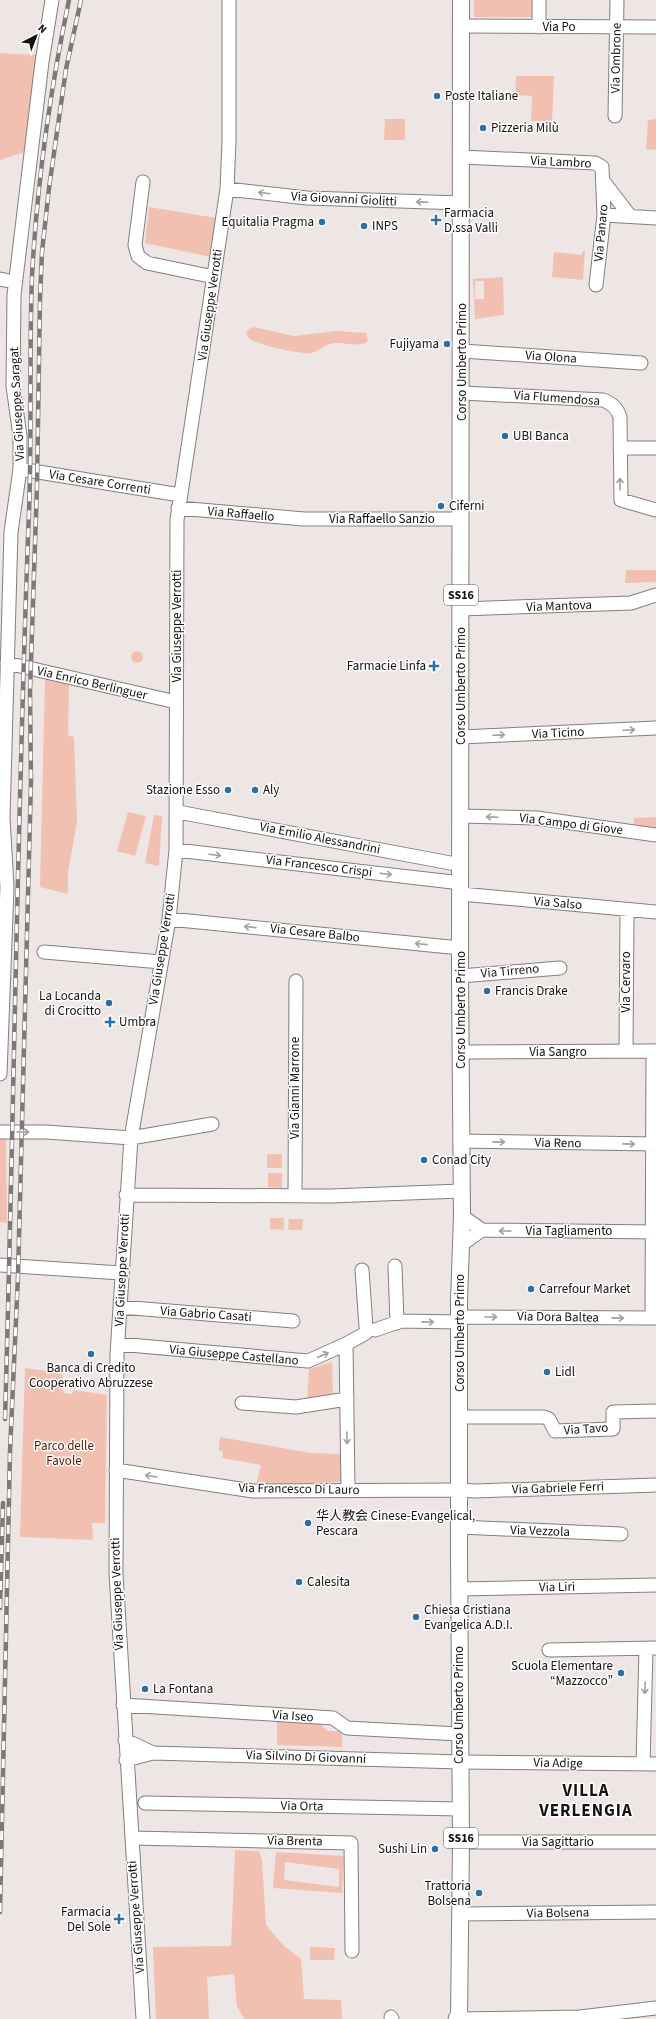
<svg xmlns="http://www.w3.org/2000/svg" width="656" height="2019" font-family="'Source Sans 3','Noto Sans SC',sans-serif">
	<rect width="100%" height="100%" fill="#ede6e4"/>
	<path fill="#f2c0b1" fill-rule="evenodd" d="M474 0H533V17H474Z
		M0 53 38 55 28 151 0 160Z
		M516 76H554L552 121H531L532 96 515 95Z
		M385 119H405V140H384Z
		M656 119V150L646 149 648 120Z
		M149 207 216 218 211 257 145 243Z
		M583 251H585L583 280 552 277 554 252 582 255Z
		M503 277 504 315 475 319 473 279ZM475 281H484V299H475Z
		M253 327 294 336 337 331 366 333 368 341C360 348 345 342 335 343 327 343 320 350 312 353 304 355 256 345 249 338 248 337 247 335 246 333L249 329Z
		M626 570H656V582L625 583Z
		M131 657a6 6 0 1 1 12 0a6 6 0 1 1-12 0Z
		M45 678 69 683 68 735 74 737 77 821 68 873V894L40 887Z
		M128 812 146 816 135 856 117 851Z
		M154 815 162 816 159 866 145 863Z
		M656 817V832L634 828V818Z
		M6 1137 7 1223 0 1222V1138Z
		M267 1154H282V1168H267Z
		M268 1173H282V1188L268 1187Z
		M270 1218H284V1230L270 1229Z
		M289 1219H303L302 1230H288Z
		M332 1362 333 1398 307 1401 309 1369Z
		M25 1368 62 1373 63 1393 72 1394 74 1390 107 1395 105 1523H92L93 1540 20 1537Z
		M220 1437 310 1453 344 1454 343 1482 256 1485 261 1465 222 1458 223 1452 219 1450Z
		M277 1720 319 1723 328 1731H342V1747L277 1745Z
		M235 1850 259 1851 262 1860 266 1925 284 1946 301 1959 304 1999 341 2000 342 2019H244L237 2006 234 1974 207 1977 209 2019H156L153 1947 231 1946Z
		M276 1852 344 1856 342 1893 273 1888ZM285 1862 339 1869V1887L284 1880Z
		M310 1947 335 1948 334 1960H310Z"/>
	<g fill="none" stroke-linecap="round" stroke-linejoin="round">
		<g stroke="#847e7c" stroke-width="15">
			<path id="minor" d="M539 0V27
				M461 26 656 27
				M615 116 617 0
				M461 157 595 163 602 167 604 215 596 285
				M143 182 135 245 138 256 147 263 214 277
				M604 182 630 216
				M227 189 307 198 461 203
				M604 215 656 218
				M0 279 15 282
				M462 351 641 363
				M462 393 603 400C612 403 617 408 620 417L621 500 656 510
				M620 448H656
				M20 469 180 495
				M178 508 304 519H460
				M461 609 631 603 656 595
				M7 663 176 702
				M461 737 656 728
				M178 812 461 865
				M461 816 537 818 656 835
				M176 850 461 883
				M461 894 656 912
				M169 919 460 948
				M44 952 161 962
				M460 976 560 968
				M626 1051 627 912
				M461 1052 656 1051
				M0 1074 7 887 3 818 11 532 20 469V436L13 386 14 295 42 62 52 0
				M0 1132H46L131 1138 212 1124
				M460 1141 656 1144
				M126 1195 331 1196 461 1191
				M295 1196 296 981
				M462 1216 482 1230 656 1232
				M461 1245 482 1230
				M0 1265 121 1273
				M395 1266 397 1323
				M362 1270 366 1327
				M120 1307 293 1321
				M459 1317 656 1318
				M652 1318 653 1051
				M375 1330 401 1321 459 1322
				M118 1344 308 1361 346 1344 366 1333
				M346 1344 348 1490
				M242 1403 296 1407 347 1399
				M460 1417H544L549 1419 555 1431 613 1429V1412L656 1411
				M116 1470 253 1491 460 1490 475 1491 656 1485
				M459 1527 621 1534
				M459 1589 656 1585
				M549 1650 656 1648
				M123 1705 333 1718 347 1728 459 1734
				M125 1740 153 1753
				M126 1760 153 1753 460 1762 656 1764
				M643 1764 646 1649
				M145 1803 460 1809
				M132 1838 351 1843 352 1951
				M461 1842H656
				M460 1914 656 1912
				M391 2017 392 2019
				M143 2019 116 1573 117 1354 131 1138 169 919 176 850 177 520 227 189 229 141V0
				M459 2019 580 2017 656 2008"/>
		</g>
		<g stroke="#847e7c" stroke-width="18">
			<path id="major" d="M459 2019 461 1842 459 1553V1301L462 1216 460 976 461 0"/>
		</g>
		<g stroke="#847e7c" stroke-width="21">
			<path id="highway" d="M458 2019H459"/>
		</g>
		<use href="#minor" stroke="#fff" stroke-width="13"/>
		<use href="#major" stroke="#fff" stroke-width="16"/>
		<use href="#highway" stroke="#fff" stroke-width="19"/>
		<g stroke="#7e7978" stroke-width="4.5">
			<path id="rail" d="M5 1419C14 1116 17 814 29 512 32 433 29 354 32 276 37 183 50 91 69 0
				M0 1608 3 1503
				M0 1912 10 1451 18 1276 31 781 30 691 37 485 40 298 42 252 49 188 66 69 81 0"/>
		</g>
		<use href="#rail" stroke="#fff" stroke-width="3" stroke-dasharray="9" stroke-linecap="butt"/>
	</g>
	<defs><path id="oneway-shaft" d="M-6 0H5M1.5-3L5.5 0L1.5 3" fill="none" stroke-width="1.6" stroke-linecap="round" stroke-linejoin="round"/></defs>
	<g stroke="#a1a09f">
		<use href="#oneway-shaft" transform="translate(264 193) rotate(-173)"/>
		<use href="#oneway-shaft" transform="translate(422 202) rotate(-178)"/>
		<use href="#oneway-shaft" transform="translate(620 484) rotate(-91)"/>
		<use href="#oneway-shaft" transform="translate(629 730) rotate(-3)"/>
		<use href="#oneway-shaft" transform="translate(499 735) rotate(-2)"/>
		<use href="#oneway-shaft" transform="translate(492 817) rotate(-178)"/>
		<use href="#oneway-shaft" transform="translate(215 855) rotate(7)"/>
		<use href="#oneway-shaft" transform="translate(386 874) rotate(7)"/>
		<use href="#oneway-shaft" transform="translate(250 927) rotate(-174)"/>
		<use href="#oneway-shaft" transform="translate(421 944) rotate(-174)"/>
		<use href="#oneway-shaft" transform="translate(23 1132)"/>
		<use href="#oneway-shaft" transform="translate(499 1142) rotate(1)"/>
		<use href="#oneway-shaft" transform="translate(629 1144) rotate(1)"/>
		<use href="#oneway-shaft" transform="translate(505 1231) rotate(-180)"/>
		<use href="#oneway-shaft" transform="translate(491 1317)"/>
		<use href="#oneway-shaft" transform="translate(618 1318) rotate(1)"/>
		<use href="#oneway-shaft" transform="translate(428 1322) rotate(1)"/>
		<use href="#oneway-shaft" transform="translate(323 1355) rotate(-24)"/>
		<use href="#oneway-shaft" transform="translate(347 1438) rotate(89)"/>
		<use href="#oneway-shaft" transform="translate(151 1476) rotate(-171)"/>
		<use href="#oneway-shaft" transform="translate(645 1688) rotate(92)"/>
	</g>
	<g fill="#2e6ea5" stroke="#fff" stroke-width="1.5">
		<circle cx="437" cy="96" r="4"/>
		<circle cx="483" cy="128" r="4"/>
		<path d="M434 214h4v4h4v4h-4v4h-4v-4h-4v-4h4z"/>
		<circle cx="322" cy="222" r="4"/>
		<circle cx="364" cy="226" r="4"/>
		<circle cx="447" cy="344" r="4"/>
		<circle cx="505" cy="436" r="4"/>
		<circle cx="441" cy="506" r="4"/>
		<path d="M432 660h4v4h4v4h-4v4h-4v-4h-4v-4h4z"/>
		<circle cx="228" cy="790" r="4"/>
		<circle cx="255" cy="790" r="4"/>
		<circle cx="487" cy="991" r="4"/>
		<circle cx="109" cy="1003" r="4"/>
		<path d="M108 1016h4v4h4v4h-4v4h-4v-4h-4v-4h4z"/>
		<circle cx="424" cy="1160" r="4"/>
		<circle cx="531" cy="1289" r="4"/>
		<circle cx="91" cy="1354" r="4"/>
		<circle cx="547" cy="1372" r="4"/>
		<circle cx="308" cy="1523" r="4"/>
		<circle cx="299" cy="1582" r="4"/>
		<circle cx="416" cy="1617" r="4"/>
		<circle cx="621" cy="1673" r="4"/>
		<circle cx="145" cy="1689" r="4"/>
		<circle cx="435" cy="1849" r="4"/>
		<circle cx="479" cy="1893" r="4"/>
		<path d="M117 1913h4v4h4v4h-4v4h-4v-4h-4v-4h4z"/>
	</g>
	<g text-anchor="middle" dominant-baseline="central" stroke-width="3" stroke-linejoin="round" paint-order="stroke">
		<g fill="#fff" stroke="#5a5858" stroke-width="1">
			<rect x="444" y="585" width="34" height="20" rx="3"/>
			<rect x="444" y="1828" width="34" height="20" rx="3"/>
		</g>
		<g font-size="12" font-weight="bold" fill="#131110">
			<text x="461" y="595">SS16</text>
			<text x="461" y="1838">SS16</text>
		</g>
		<g font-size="13" fill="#131110" stroke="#fff">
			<text x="559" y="27">Via Po</text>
			<text transform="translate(616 58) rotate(-89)">Via Ombrone</text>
			<text transform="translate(561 162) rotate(3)">Via Lambro</text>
			<text transform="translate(344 199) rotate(3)">Via Giovanni Giolitti</text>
			<text transform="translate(601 233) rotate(-85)">Via Panaro</text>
			<text transform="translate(210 305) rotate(-82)">Via Giuseppe Verrotti</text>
			<text transform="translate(551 357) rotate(4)">Via Olona</text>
			<text transform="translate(462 362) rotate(-90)">Corso Umberto Primo</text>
			<text transform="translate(557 398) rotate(4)">Via Flumendosa</text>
			<text transform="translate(17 404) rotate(-93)">Via Giuseppe Saragat</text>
			<text transform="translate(100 482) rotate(9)">Via Cesare Correnti</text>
			<text transform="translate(241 514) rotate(5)">Via Raffaello</text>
			<text x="382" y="519">Via Raffaello Sanzio</text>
			<text transform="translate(559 606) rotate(-2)">Via Mantova</text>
			<text transform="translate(177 626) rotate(-90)">Via Giuseppe Verrotti</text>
			<text transform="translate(92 683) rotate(13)">Via Enrico Berlinguer</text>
			<text transform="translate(461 686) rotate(-90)">Corso Umberto Primo</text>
			<text transform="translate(558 733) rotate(-3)">Via Ticino</text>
			<text transform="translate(571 824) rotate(7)">Via Campo di Giove</text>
			<text transform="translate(320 838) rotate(11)">Via Emilio Alessandrini</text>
			<text transform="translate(319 866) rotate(7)">Via Francesco Crispi</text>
			<text transform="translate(558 903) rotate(5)">Via Salso</text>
			<text transform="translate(315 933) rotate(6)">Via Cesare Balbo</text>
			<text transform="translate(162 949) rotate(-81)">Via Giuseppe Verrotti</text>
			<text transform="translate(510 971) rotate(-5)">Via Tirreno</text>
			<text transform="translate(626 982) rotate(-90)">Via Cervaro</text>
			<text transform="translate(461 1010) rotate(-90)">Corso Umberto Primo</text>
			<text x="558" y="1052">Via Sangro</text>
			<text transform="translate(295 1088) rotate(-90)">Via Gianni Marrone</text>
			<text transform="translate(558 1143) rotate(1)">Via Reno</text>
			<text x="569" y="1231">Via Tagliamento</text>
			<text transform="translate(122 1270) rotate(-87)">Via Giuseppe Verrotti</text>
			<text transform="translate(206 1314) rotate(4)">Via Gabrio Casati</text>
			<text transform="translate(558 1317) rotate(1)">Via Dora Baltea</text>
			<text transform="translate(460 1333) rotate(-90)">Corso Umberto Primo</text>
			<text transform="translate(234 1355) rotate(5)">Via Giuseppe Castellano</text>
			<text transform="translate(586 1429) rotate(-4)">Via Tavo</text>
			<text transform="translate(558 1488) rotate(-2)">Via Gabriele Ferri</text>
			<text transform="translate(299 1489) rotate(1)">Via Francesco Di Lauro</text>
			<text transform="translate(540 1531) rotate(2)">Via Vezzola</text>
			<text transform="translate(557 1587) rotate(-1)">Via Liri</text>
			<text transform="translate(117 1594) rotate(-92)">Via Giuseppe Verrotti</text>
			<text transform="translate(459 1705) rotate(-90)">Corso Umberto Primo</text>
			<text transform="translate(293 1716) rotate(4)">Via Iseo</text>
			<text transform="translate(306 1757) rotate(2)">Via Silvino Di Giovanni</text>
			<text transform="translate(558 1763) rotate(1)">Via Adige</text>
			<text transform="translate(302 1806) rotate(1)">Via Orta</text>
			<text transform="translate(295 1841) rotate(1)">Via Brenta</text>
			<text x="558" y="1842">Via Sagittario</text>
			<text transform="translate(558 1913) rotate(-1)">Via Bolsena</text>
			<text transform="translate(136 1917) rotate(-94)">Via Giuseppe Verrotti</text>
		</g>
		<g font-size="13" fill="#131110" stroke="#fff" text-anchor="start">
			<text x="445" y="96">Poste Italiane</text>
			<text x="491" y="128">Pizzeria Milù</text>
			<text x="444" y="213">Farmacia<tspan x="444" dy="15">D.ssa Valli</tspan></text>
			<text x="314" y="222" text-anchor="end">Equitalia Pragma</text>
			<text x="372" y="226">INPS</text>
			<text x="439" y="344" text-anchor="end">Fujiyama</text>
			<text x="513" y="436">UBI Banca</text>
			<text x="449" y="506">Ciferni</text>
			<text x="426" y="666" text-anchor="end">Farmacie Linfa</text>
			<text x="220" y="790" text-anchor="end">Stazione Esso</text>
			<text x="263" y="790">Aly</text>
			<text x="495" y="991">Francis Drake</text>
			<text x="101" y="996" text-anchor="end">La Locanda<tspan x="101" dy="15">di Crocitto</tspan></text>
			<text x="119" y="1022">Umbra</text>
			<text x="432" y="1160">Conad City</text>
			<text x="539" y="1289">Carrefour Market</text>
			<text x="91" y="1368" text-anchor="middle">Banca di Credito<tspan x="91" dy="15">Cooperativo Abruzzese</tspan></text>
			<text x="555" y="1372">Lidl</text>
			<text x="316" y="1516">华人教会 Cinese-Evangelical,<tspan x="316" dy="15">Pescara</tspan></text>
			<text x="307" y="1582">Calesita</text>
			<text x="424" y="1610">Chiesa Cristiana<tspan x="424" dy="15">Evangelica A.D.I.</tspan></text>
			<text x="613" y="1666" text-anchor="end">Scuola Elementare<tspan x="613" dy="15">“Mazzocco”</tspan></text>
			<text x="153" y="1689">La Fontana</text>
			<text x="427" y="1849" text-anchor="end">Sushi Lin</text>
			<text x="471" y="1886" text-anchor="end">Trattoria<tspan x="471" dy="15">Bolsena</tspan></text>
			<text x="111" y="1912" text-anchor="end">Farmacia<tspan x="111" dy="15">Del Sole</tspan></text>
		</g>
		<g font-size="13" fill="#5c1400" stroke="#fff">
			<text x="64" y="1446">Parco delle<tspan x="64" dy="15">Favole</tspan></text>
		</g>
		<g font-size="17" font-weight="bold" letter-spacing="1" fill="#131110" stroke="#fff">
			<text x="586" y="1791">VILLA<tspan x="586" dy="20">VERLENGIA</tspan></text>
		</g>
	</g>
	<g transform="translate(36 36) rotate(42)" stroke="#ffffff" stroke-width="3" paint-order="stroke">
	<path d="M0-3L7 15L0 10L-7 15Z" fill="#131110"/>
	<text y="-6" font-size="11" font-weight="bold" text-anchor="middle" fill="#131110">N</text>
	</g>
</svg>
